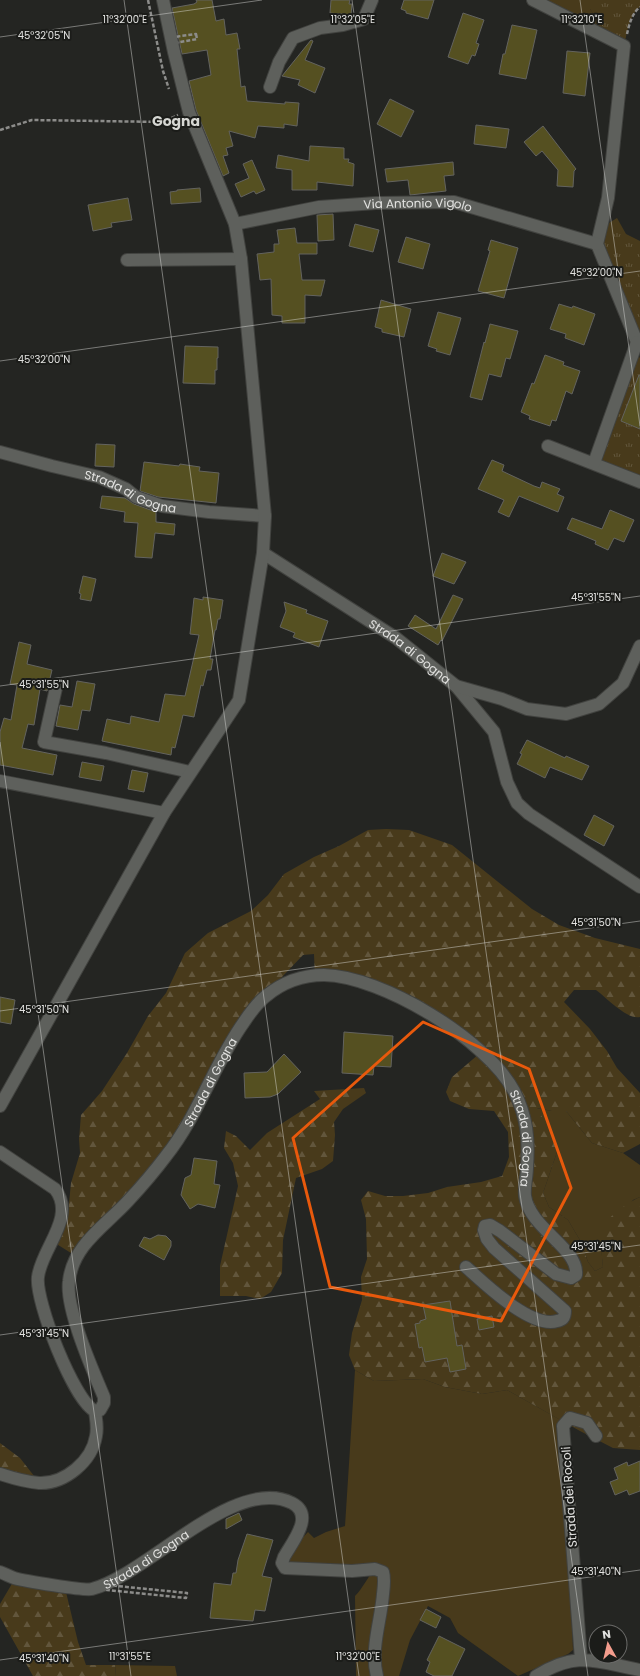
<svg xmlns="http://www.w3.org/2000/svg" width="640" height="1676" font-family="Poppins,sans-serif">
	<defs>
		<pattern id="forest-firs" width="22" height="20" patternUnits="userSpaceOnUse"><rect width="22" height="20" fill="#483a1b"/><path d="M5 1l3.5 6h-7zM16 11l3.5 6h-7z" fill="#62563c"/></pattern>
		<pattern id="park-tufts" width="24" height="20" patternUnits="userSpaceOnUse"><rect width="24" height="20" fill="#483a1b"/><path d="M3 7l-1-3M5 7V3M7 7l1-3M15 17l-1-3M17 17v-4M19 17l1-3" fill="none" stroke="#62563c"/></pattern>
	</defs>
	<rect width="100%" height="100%" fill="#242522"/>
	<path fill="#483a1b" d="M533 0H590V9L602 26 624 46Z
		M536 1108 552 1111H566L592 1143 623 1153 640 1165V1197L633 1200 601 1245 603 1267 595 1271 588 1262 581 1242 568 1220 549 1207 543 1193 557 1152Z
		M355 1370 374 1381 423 1379 445 1387 482 1394 507 1390 566 1423 563 1426 573 1650 568 1654 518 1676 458 1633 450 1618 428 1606 410 1640 399 1676H356L355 1596C363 1588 367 1578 374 1570H289L284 1557 308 1532 314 1538 326 1532 345 1526Z
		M115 1665 175 1666 177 1676H116Z"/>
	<path fill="url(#forest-firs)" d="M386 829 409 830 452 845 532 909 559 925 595 938 640 949V1017C627 1020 607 998 596 990H574L564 1002 590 1029 607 1051 617 1068 640 1093V1144L623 1153 592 1143 566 1111H552L537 1108 550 1131 557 1152 543 1193 549 1207 568 1220 581 1242 588 1262 595 1271 603 1267C602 1255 599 1241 602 1229 606 1217 629 1202 640 1197V1450L613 1448 580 1431 507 1390 482 1394 445 1387 423 1379 374 1381 355 1370 349 1355 352 1333 362 1300 361 1277 367 1259 366 1219 361 1200 368 1191 385 1196H403L428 1193 447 1187 481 1182 502 1176 509 1157 508 1132 494 1111 469 1109 450 1101 446 1092 452 1077 479 1054 382 986 315 978 314 954 303 955 282 977 256 1010 171 1147 71 1253 55 1243 68 1213 71 1183 80 1153 79 1139 81 1115 102 1091 127 1053 148 1016 166 993 185 953 208 933 251 911 268 895 284 874 314 857 339 846 368 830Z
		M364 1088 366 1093 343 1109 334 1122 335 1135 333 1161 322 1169 296 1178 283 1240 282 1273 271 1292 260 1299 246 1296H220V1266L238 1186 233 1163 224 1148 226 1131 236 1136 250 1150 267 1133 320 1099 314 1091Z
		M0 1443 20 1458 38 1481 0 1472Z
		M13 1582 65 1588 78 1642 86 1665H115L116 1676H33L0 1617V1604Z"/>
	<path fill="url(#park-tufts)" d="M590 0H640V7C629 15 627 34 624 46L602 26 590 9Z
		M617 218 626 234 640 241V337L597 244 609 223Z
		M637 354 640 358V478L596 459Z"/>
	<path fill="#555021" stroke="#63635f" d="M196 0H212L216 21 224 19 226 35 237 33 240 49H237L241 87 245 86 247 101 285 104V102L299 103 297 126 284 124V128L258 126 255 138 229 131 233 146 226 148 228 155 223 156 229 173 223 176 196 110 189 81 211 75 207 50 182 54 172 8 194 4 197 2Z
		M331 0H350L349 4H352L351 15 330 13Z
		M404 0H434L428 19 406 13V11L401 9Z
		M463 13 484 20 476 43 479 44 475 56 472 55 468 64 448 57Z
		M512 25 537 30 526 79 499 74 503 54H505Z
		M311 40 313 41 305 60 325 68 315 93 298 85 300 80 282 76Z
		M567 51 590 53 585 96 563 93Z
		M390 99 414 111 401 137 377 124Z
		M476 125 509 129 506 148 474 144Z
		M543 126 576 169 574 171 573 187 557 186 558 170 542 151 536 156 524 142Z
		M310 146 344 148V159H349L348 162 354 164 353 186 317 182V190H292V170L276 168 278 155 309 161Z
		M252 160 265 190 256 194 254 191 241 197 235 184 249 178 243 164Z
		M453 162 454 175 444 176 446 191 410 195 408 180 387 182 385 169Z
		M200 188 201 202 171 204 170 192 177 191V190Z
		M128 198 132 220 111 223 112 227 93 231 88 205Z
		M333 214 334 240 318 241 317 215Z
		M355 224 379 230 373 252 349 246Z
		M295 228 297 243H317V254H299L302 280H325L321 296 305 295V323H282V316L272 315 271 279 260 280 257 254 274 252V244H279L277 230Z
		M406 237 430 244 423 269 398 262Z
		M491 240 518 248 504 298 478 291 490 251 488 250Z
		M381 300 411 309 404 337 382 332V329L375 327Z
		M559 304 572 308 573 306 595 314 584 345 565 338 566 334 550 329Z
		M438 312 461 318 450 355 436 351 437 349 428 346Z
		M490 324 518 331 510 359 506 358 501 377 489 374 482 400 470 397 484 342 485 343Z
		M185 346 218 347V358H217V370H215V384L183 383Z
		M545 355 564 362 563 365 580 371 572 394 566 391 556 421 552 420 550 426 529 419 530 416 521 412 532 383 534 384Z
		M639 375H640V429L621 421Z
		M96 444 115 445 114 467 95 466Z
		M492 460 504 465 502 471 534 486 540 488 542 482 560 489 557 494 564 497 558 512 519 496 509 517 498 512 504 500 478 489Z
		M144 462 179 466 180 464 200 467 199 471 219 473 216 503 158 497 140 491Z
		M102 496 125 498 134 504 156 512V522L175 524 174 535 155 533 152 558 135 557 138 523 124 522 125 512 100 508Z
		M610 510 634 520 624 542 614 538 608 550 595 544 596 541 567 529 572 518 602 529Z
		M442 553 466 562 454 584 433 576Z
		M83 576 96 579 91 601 80 599 81 594 79 593Z
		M453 595 463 599 442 641 441 640 438 645 408 626 415 615 436 629Z
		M203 597 223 600 220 619H218L216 630H215L210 659H213L211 670H207L203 686 201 685 194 717 183 715 175 748 172 747 171 755 102 741 107 719 130 724 131 716 159 722 165 694 185 696 199 635 190 634 194 598 203 600Z
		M284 602 307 610 306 613 328 621 319 647 293 637 295 633 280 627 286 611Z
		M19 642 31 645 27 664 52 670 47 691 40 689 34 725 28 724 22 748 57 755 53 775 0 765V732L4 718 11 720 17 685 10 684Z
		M77 681 95 684 90 711 82 710 78 730 56 726 60 705 72 707Z
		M527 740 565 758 566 756 589 766 582 780 550 767 545 778 517 764 522 754 520 753Z
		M82 762 104 766 101 781 79 777Z
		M132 770 148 773 144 792 128 789Z
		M594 815 614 826 604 846 584 835Z
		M0 997 15 1000 11 1024 0 1022Z
		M344 1032 393 1036 391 1067 374 1066 373 1075 342 1073Z
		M284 1054 301 1072 278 1094 270 1097 245 1098 244 1073 267 1072Z
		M194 1158 217 1161 214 1184 220 1185 215 1208 198 1204 190 1209 181 1195 185 1178 191 1175Z
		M158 1235 166 1236 171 1241V1246L164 1260 139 1246 144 1237 150 1239Z
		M450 1301 457 1346 462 1345 466 1369 450 1372 447 1358 425 1362 422 1347 419 1348 415 1324 420 1323V1321L426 1319 423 1305Z
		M492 1316 494 1327 479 1330 477 1319Z
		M640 1461V1491L629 1495 627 1490 615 1495 610 1482 618 1479 614 1468 627 1462 628 1466Z
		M239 1513 242 1520 226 1529V1519Z
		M247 1534 273 1540 262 1576 272 1578 265 1611 255 1610 253 1621 210 1618 214 1583 231 1585 233 1573H236L238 1560Z
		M426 1609 441 1617 436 1628 420 1620Z
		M439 1636 465 1649 452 1676H434L426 1672 430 1662 427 1660Z"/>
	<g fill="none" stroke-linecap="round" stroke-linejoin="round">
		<g stroke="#41423f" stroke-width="14">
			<g id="minor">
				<path d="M533 0 624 46 608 198 597 244 637 342 640 344"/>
				<path d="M270 87 279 62 293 38 320 28 343 25 364 19 372 0"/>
				<path id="s1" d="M235 224 319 207 376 203 454 202 597 244"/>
				<path d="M127 260 241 259"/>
				<path d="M548 446 640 482"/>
				<path id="s2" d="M0 452 52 466 99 477 126 489 136 497 162 506 209 512 265 516"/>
				<path d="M594 463 637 342"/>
				<path id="s3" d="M263 553 396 638 456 686 494 732 507 782 517 803 529 814 640 887"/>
				<path d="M456 686 502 699 527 709 566 714 599 704 623 683 640 646"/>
				<path d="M56 688 44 742 106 753 190 772"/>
				<path d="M0 781 164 813"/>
				<path d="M0 1106 164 813 239 700 263 553 265 516 241 259 235 224 189 112 174 52 163 0"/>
				<path d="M0 1152 55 1189C77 1217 41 1249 38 1277 35 1301 74 1401 95 1411 96 1420 98 1427 96 1436 92 1461 65 1484 39 1483 26 1482 12 1478 0 1474"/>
				<path id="s4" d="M95 1411 100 1410 104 1403V1397C93 1371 65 1308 69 1281 73 1245 105 1226 128 1201 141 1187 154 1172 166 1156 198 1116 214 1064 244 1022 250 1013 257 1003 266 996 283 982 302 975 324 975 382 976 487 1040 514 1091 527 1116 529 1139 527 1167 527 1176 524 1187 525 1196 530 1229 579 1248 576 1275L571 1278 556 1274 500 1231 490 1225 485 1226 484 1230 487 1239 494 1248 565 1311C565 1317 563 1320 557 1321 531 1329 484 1283 466 1267"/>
				<path id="s5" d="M0 1572C5 1574 9 1576 14 1578 24 1581 85 1591 92 1589 147 1575 235 1474 292 1503 315 1515 293 1541 284 1557L282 1563 285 1568 352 1571 375 1569 383 1572C385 1579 384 1586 383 1594 381 1621 370 1649 377 1676"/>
				<path d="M581 1659 563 1426 570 1418 587 1423 596 1436"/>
				<path d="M536 1676C578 1650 596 1662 640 1670"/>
			</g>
		</g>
		<path stroke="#8c8c8a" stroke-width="2.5" stroke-dasharray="4 2" stroke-linecap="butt" d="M148 0 163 71 169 89
			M196 34 197 39 175 43 174 37Z
			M627 34C629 25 632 13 640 7
			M0 130 32 120 163 122 178 115
			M107 1585 187 1593 186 1598 107 1590Z"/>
		<use href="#minor" stroke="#5e605c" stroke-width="12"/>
	</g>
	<path fill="none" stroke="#e8590c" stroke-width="3" stroke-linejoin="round" d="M423 1022 529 1069 571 1188 501 1321 330 1287 293 1138Z"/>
	<path fill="none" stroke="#e2e2e0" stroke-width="1" stroke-opacity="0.45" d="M124 0 359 1676M352 0 588 1676M580 0 640 426M0 37 262 0M0 361 640 271M0 686 640 596M0 742 131 1676M0 1011 640 921M0 1335 640 1245M0 1660 640 1570"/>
	<g text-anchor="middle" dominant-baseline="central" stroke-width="4" stroke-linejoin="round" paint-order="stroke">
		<g font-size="12" fill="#e2e2e0" stroke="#1b1c19">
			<text stroke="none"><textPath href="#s1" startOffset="185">Via Antonio Vigolo</textPath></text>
			<text stroke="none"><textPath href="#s2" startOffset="137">Strada di Gogna</textPath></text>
			<text stroke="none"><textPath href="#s3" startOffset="177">Strada di Gogna</textPath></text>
			<text stroke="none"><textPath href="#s4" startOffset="388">Strada di Gogna</textPath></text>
			<text stroke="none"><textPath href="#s4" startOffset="832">Strada di Gogna</textPath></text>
			<text transform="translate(569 1497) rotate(-94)">Strada dei Rocoli</text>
			<text stroke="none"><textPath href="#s5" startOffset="156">Strada di Gogna</textPath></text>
		</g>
		<g font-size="14" font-weight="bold" fill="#d6d7d3" stroke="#1b1c19">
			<text x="176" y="121">Gogna</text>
		</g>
	</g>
	<g font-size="10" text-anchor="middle" fill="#e2e2e0" stroke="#1b1c19" stroke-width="4" stroke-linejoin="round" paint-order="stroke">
		<text x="125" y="23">11°32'00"E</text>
		<text x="353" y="23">11°32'05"E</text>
		<text x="582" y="23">11°32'10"E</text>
		<text x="44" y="39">45°32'05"N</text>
		<text x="596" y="276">45°32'00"N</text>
		<text x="44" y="363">45°32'00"N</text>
		<text x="596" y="601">45°31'55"N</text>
		<text x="44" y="688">45°31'55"N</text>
		<text x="596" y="926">45°31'50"N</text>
		<text x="44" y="1013">45°31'50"N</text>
		<text x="596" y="1250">45°31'45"N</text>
		<text x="44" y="1337">45°31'45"N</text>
		<text x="596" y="1575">45°31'40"N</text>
		<text x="130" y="1660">11°31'55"E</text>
		<text x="358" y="1660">11°32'00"E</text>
		<text x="44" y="1662">45°31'40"N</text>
	</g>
	<g transform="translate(608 1644) rotate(352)"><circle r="19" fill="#1b1c19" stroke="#6b6b69"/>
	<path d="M0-3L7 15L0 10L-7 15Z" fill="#f49d8d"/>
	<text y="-6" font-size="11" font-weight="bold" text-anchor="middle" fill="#e2e2e0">N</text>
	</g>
</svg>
